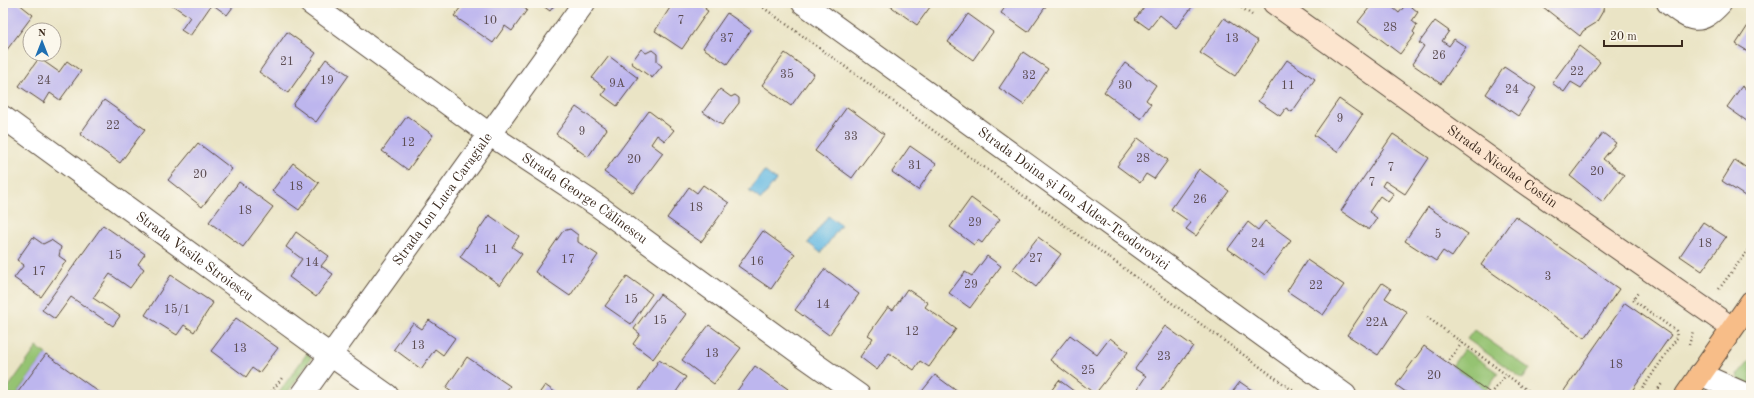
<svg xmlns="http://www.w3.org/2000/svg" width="1754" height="398" font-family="'Old Standard TT',serif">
	<rect width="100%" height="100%" fill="#fbf7ec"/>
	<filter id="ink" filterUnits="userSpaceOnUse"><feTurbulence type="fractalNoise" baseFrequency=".025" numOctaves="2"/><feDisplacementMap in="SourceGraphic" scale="8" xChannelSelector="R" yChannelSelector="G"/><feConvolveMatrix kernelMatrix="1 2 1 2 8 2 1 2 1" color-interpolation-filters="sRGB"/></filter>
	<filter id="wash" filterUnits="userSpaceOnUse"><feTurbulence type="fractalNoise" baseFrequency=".012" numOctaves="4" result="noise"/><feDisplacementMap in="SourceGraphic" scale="16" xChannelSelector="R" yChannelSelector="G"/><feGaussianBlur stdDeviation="0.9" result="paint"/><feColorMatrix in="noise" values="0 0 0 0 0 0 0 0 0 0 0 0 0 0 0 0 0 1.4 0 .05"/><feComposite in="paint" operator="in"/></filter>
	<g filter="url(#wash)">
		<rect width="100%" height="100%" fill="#eae4c5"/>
		<path fill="#95c372" stroke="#687648" d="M1474 330 1530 369 1523 379 1467 339Z
			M37 347 46 354 18 392 22 395H3Z
			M1464 349 1498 373 1486 390 1452 366Z
			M308 352 311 358 286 395H277Z
			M1751 359V386L1739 381 1737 375Z"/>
		<path fill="#66bae2" stroke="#507280" d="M764 171 776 180 761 200 749 191Z
			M828 216 841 225 821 253 808 243Z"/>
		<g id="blocks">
			<path fill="#bdb6ee" d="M3 3H18L33 15 3 55Z
				M173 3H236L227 15 212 4 190 36 181 30 190 17 172 5Z
				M464 3H517L527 10 512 31 505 26 493 43 454 16Z
				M539 3H556L550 11Z
				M673 3H707L708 4 705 9 708 11 682 49 655 31Z
				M886 3H933L917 25Z
				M1008 3H1041L1046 6 1028 32 1001 13Z
				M1147 3H1195L1176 28 1160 15 1149 29 1135 19Z
				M1373 3H1395L1392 7 1399 13 1407 3 1418 12 1412 21 1417 25 1413 32 1415 34 1400 54 1358 22Z
				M1538 3H1604L1603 11 1596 23 1583 31 1580 36Z
				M727 13 751 30 727 64 703 48Z
				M968 14 993 32 973 60 948 42Z
				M1224 18 1258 41 1235 76 1200 53Z
				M1435 21 1449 31 1442 41 1449 46 1454 39 1466 47 1441 84 1412 64 1424 46 1419 43Z
				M1751 21V53L1736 44Z
				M287 32 316 53 288 93 259 72Z
				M1579 46 1600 62 1581 88 1571 82 1564 92 1552 83Z
				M641 49 646 53 652 50 657 54V62L662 66 652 78 631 63Z
				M1023 52 1048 69 1024 105 999 88Z
				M785 53 814 74 791 106 762 85Z
				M609 56 638 78 617 106 602 95 606 89 592 78Z
				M39 58 59 72 67 61 81 71 60 100 50 93 44 103 19 86Z
				M326 59 349 75 316 122 293 105Z
				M1287 60 1315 79 1292 112 1286 108 1280 116 1258 101Z
				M1125 63 1156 85 1146 100 1151 104 1141 119 1104 92Z
				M1504 67 1536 88 1518 116 1486 94Z
				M1742 86 1751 93V124L1727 107Z
				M720 89 731 97 735 95 739 98V103L722 125 703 112Z
				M1339 99 1362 115 1337 152 1314 135Z
				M104 100 145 129 120 163 80 134Z
				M576 107 607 129 588 157 556 134Z
				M847 107 884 134 852 178 815 151Z
				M649 111 674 130 665 141 657 135 651 144 663 153 633 193 604 172Z
				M407 116 433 135 408 170 382 151Z
				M1603 133 1616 143 1603 159 1624 175 1603 202 1570 176Z
				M1393 134 1429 158 1405 194 1385 181 1382 186 1394 194 1388 202 1380 196 1369 212 1377 218 1369 230 1341 211Z
				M1138 138 1168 160 1154 179 1146 174 1140 183 1117 166Z
				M198 143 232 169 202 207 168 180Z
				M910 146 936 164 918 190 892 172Z
				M1735 160 1751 171V200L1722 181Z
				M293 163 319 183 299 210 272 191Z
				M1199 169 1229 191 1196 236 1186 229 1191 223 1171 209Z
				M239 182 273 207 243 247 209 222Z
				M703 185 729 203 701 242 667 218 689 187 697 193Z
				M971 198 1000 219 982 243 978 240 974 245 950 227Z
				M1428 207 1468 234 1452 257 1443 251 1436 261 1405 241Z
				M489 215 519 236 512 247 522 254 500 285 460 257Z
				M1515 216 1619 289 1585 338 1481 265Z
				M1265 221 1291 240 1265 275 1228 249 1248 222 1258 230Z
				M1703 222 1726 237 1702 271 1680 256Z
				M103 225 145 254 138 264 144 269 130 288 110 274 93 298 120 316 113 326 71 297 55 319 42 310Z
				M570 229 578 235V242L598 255 570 296 535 272 563 231Z
				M763 231 795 254 771 289 738 266Z
				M296 232 329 256 321 266 333 274 316 297 289 277 302 259 286 247Z
				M33 237 43 244 51 240 61 247 59 256 66 261 41 297 14 278 24 265 17 260Z
				M1038 237 1061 254 1036 287 1013 269Z
				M987 256 1001 266 970 308 949 293 965 272 972 276Z
				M1307 260 1344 285 1323 315 1287 291Z
				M825 269 859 294 829 335 795 310Z
				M171 275 213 303 194 332 184 325 177 335 145 315Z
				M627 276 652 294 631 324 605 306Z
				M1382 283 1391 289 1385 298 1407 312 1378 355 1347 335Z
				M907 289 928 303 925 307 956 329 929 367 920 361 914 370 889 353 877 370 860 357 873 338 868 335 888 307 893 310Z
				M660 294 686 314 653 359 633 344 640 334 634 329Z
				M1625 303 1671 335 1629 395H1561Z
				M236 318 278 348 259 373 252 368 246 377 211 351Z
				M429 320 455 338 443 355 435 349 421 369 394 349 413 323 422 329Z
				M709 325 741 348 714 384 682 360Z
				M1165 326 1193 346 1158 395H1149L1138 388 1146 376 1135 369Z
				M1070 335 1097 355 1110 338 1128 352 1095 394 1050 360Z
				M1424 346 1486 390 1493 395H1410L1396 385Z
				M46 354 103 395H22L18 392Z
				M467 357 510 386 503 395H456L446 388Z
				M659 360 686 377 674 395H636Z
				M755 366 788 389 784 395H734Z
				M935 375 962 395H919Z
				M1059 380 1079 395H1048Z
				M1240 382 1259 395H1230Z
				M545 385 559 395H538Z"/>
		</g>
	</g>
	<g filter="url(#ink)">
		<use href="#blocks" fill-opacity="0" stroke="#554637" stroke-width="1"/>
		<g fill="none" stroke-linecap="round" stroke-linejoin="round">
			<g stroke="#554637" stroke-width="24">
				<g id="minor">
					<path id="s1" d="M310 3 489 134 598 206 798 352 859 395"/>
					<path id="s2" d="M803 3 1345 395"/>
					<path d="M1668 3C1691 21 1699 27 1721 3"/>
					<path id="s3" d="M3 117 309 340 387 395"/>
					<path d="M1700 374 1747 395"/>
					<path id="s4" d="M302 395 584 3"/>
				</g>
			</g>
			<g stroke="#554637" stroke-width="24">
				<g id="secondary">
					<path id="s5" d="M1274 3 1512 174 1732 328"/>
				</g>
			</g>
			<g stroke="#554637" stroke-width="24">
				<path id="primary" d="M1686 395 1751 302"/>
			</g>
			<path stroke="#554637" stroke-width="2.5" stroke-dasharray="1 3" stroke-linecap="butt" d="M757 3 1299 395
				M1235 3 1252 15
				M1719 289 1751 246
				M1427 317 1534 395
				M1689 345 1693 331
				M1447 363 1462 343
				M1491 394 1506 375
				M269 395 282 378
				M1638 395 1677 338 1676 331 1633 300 1639 291
				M1654 395 1663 382"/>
			<use href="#minor" stroke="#fff" stroke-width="22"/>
			<use href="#secondary" stroke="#fce5cf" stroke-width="22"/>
			<use href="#primary" stroke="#f7bd88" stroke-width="22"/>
		</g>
	</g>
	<g text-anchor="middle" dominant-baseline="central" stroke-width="4" stroke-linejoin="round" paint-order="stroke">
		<g font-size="12" fill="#5c4d52">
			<text x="490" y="21">10</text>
			<text x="681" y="21">7</text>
			<text x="1390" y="28">28</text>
			<text x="727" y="39">37</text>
			<text x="1232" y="39">13</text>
			<text x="1439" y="56">26</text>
			<text x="287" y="62">21</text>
			<text x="1577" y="72">22</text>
			<text x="787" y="75">35</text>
			<text x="1029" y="76">32</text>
			<text x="44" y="81">24</text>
			<text x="327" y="81">19</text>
			<text x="617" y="84">9A</text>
			<text x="1125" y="86">30</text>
			<text x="1288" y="86">11</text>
			<text x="1512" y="90">24</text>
			<text x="1340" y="119">9</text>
			<text x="113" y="126">22</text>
			<text x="582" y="132">9</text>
			<text x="851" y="137">33</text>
			<text x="408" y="143">12</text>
			<text x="1143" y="159">28</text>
			<text x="634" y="160">20</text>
			<text x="915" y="166">31</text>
			<text x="1391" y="168">7</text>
			<text x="1597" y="172">20</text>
			<text x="200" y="175">20</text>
			<text x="1372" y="183">7</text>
			<text x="296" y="187">18</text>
			<text x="1200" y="200">26</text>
			<text x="696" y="208">18</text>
			<text x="245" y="211">18</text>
			<text x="975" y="223">29</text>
			<text x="1438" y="235">5</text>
			<text x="1258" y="244">24</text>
			<text x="1705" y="244">18</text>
			<text x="491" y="250">11</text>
			<text x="115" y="256">15</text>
			<text x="1036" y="259">27</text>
			<text x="568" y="260">17</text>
			<text x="757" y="262">16</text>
			<text x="312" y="263">14</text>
			<text x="39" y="272">17</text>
			<text x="1548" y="277">3</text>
			<text x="971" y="285">29</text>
			<text x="1316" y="286">22</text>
			<text x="631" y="300">15</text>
			<text x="823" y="305">14</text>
			<text x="177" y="310">15/1</text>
			<text x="660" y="321">15</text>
			<text x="1377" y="323">22A</text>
			<text x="912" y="332">12</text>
			<text x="418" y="346">13</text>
			<text x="240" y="349">13</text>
			<text x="712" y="354">13</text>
			<text x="1164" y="357">23</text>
			<text x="1616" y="365">18</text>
			<text x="1088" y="371">25</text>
			<text x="1434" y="376">20</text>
		</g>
		<g font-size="14" fill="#3b2a1e" stroke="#fbf7ec">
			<text stroke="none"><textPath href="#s5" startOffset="281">Strada Nicolae Costin</textPath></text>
			<text stroke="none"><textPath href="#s4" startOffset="241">Strada Ion Luca Caragiale</textPath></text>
			<text stroke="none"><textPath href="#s1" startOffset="337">Strada George Călinescu</textPath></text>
			<text stroke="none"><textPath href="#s2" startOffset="334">Strada Doina și Ion Aldea-Teodorovici</textPath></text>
			<text stroke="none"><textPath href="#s3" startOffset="237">Strada Vasile Stroiescu</textPath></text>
		</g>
	</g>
	<rect width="1754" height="398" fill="none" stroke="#fbf7ec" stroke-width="16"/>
	<g transform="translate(42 42)"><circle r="19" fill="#fbf7ec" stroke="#aea59a"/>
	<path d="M0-3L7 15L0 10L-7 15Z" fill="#1f6fb2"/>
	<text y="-6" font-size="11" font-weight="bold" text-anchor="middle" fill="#3b2a1e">N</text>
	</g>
	<path d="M1604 40v6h78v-6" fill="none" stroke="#3b2a1e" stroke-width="2"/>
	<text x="1610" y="40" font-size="12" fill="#3b2a1e" stroke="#fbf7ec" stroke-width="3" paint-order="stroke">20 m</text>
</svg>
